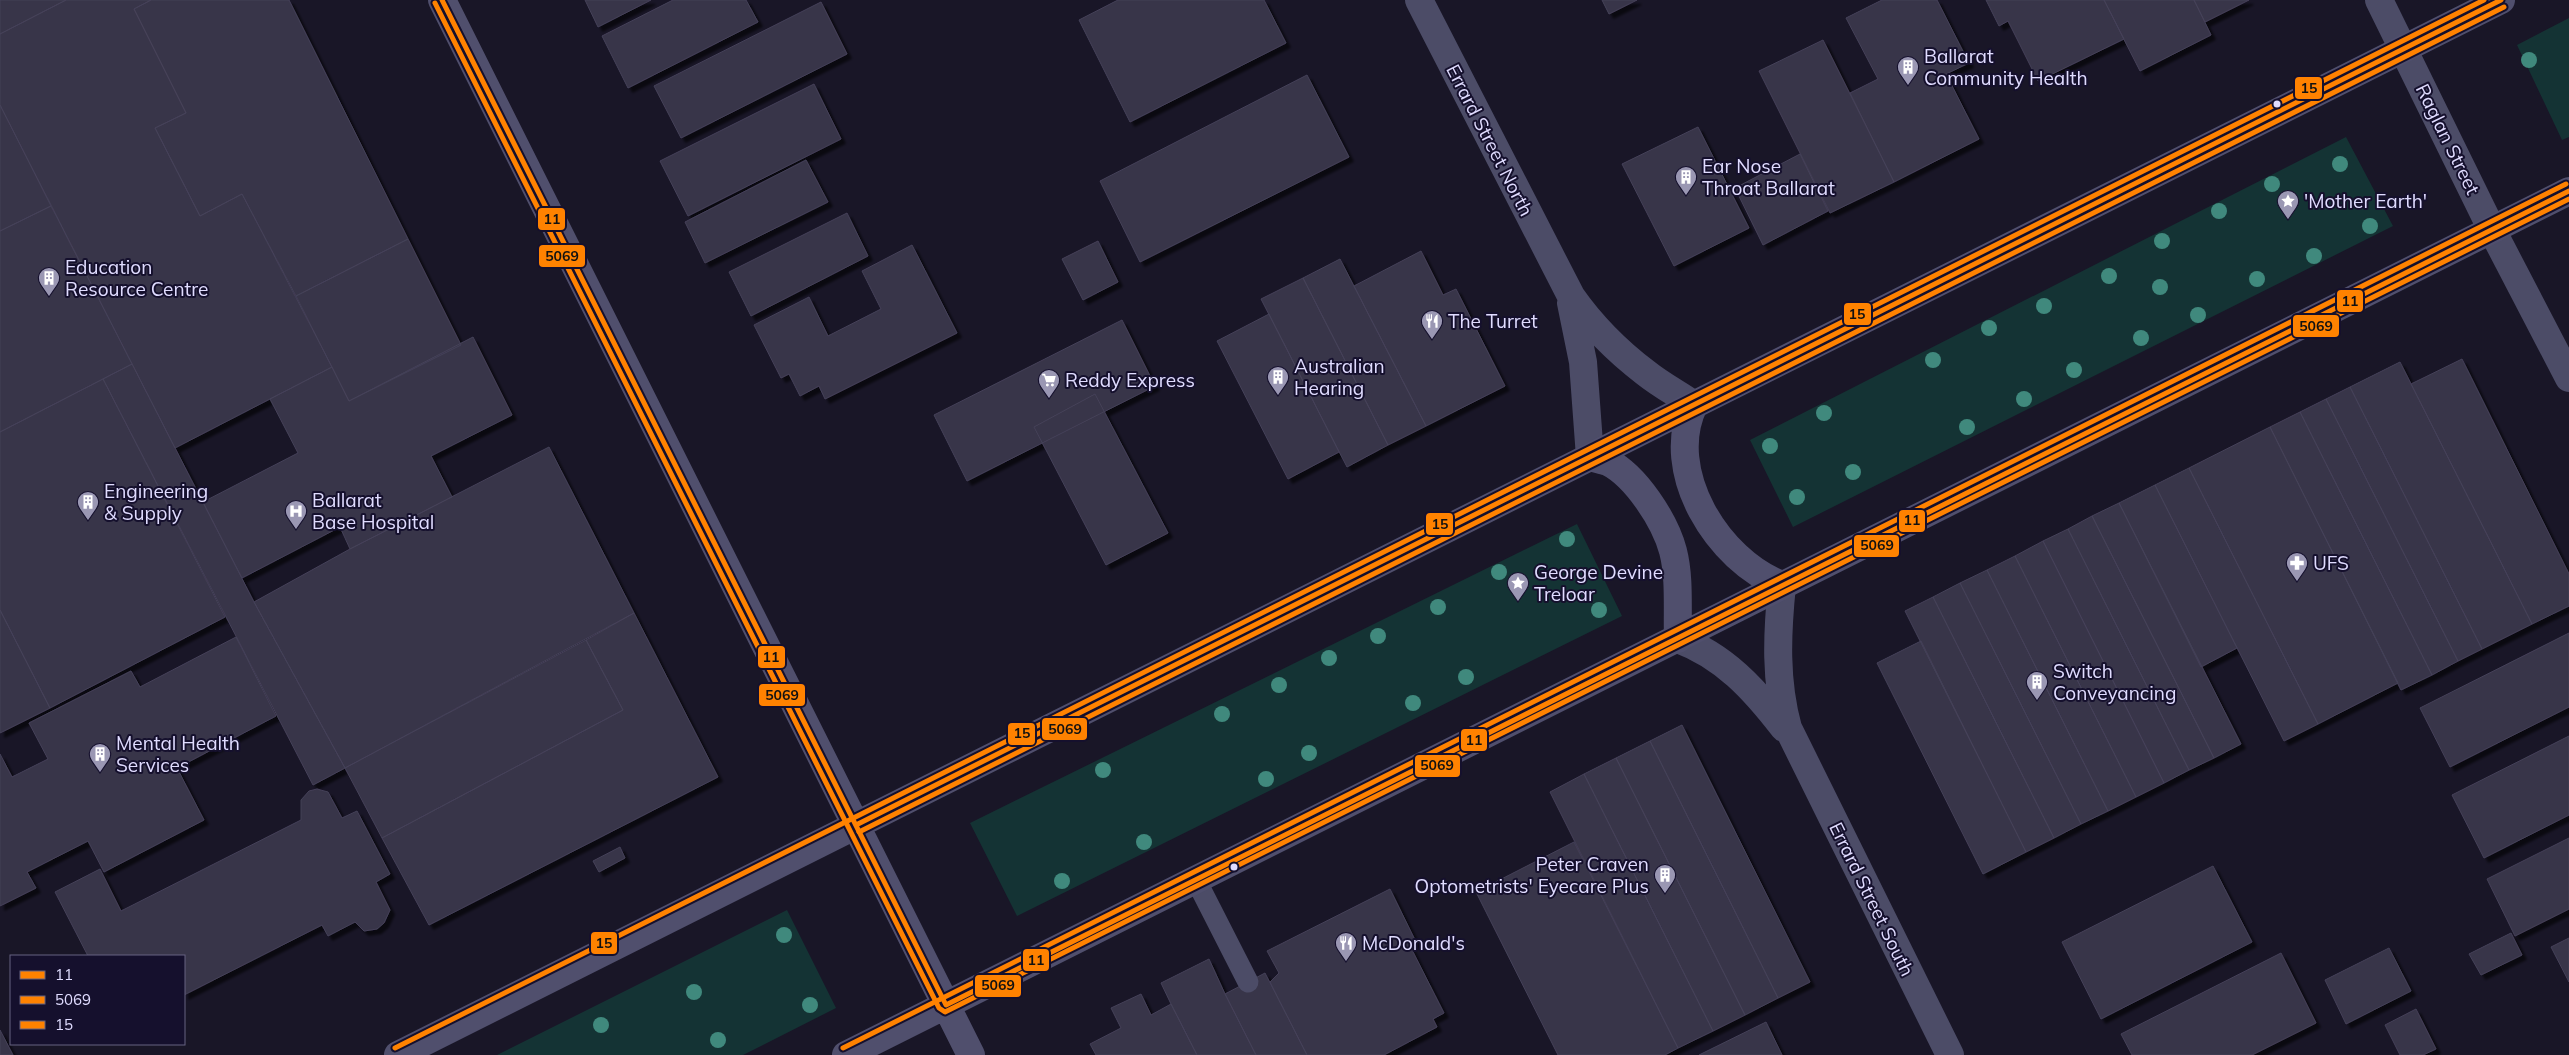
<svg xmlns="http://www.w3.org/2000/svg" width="2569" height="1055" font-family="Mulish,sans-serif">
	<defs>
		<filter id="shadow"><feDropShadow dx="4.5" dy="4.5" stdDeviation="1" flood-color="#0009"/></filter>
	</defs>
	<rect width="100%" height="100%" fill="#191627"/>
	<path fill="#143334" d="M2569 18V137L2562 140 2517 45Z
		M2346 137 2393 226 1793 527 1750 440Z
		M1577 524 1622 616 1017 916 970 823Z
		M787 910 836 1008 743 1055H497Z"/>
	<path fill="#383548" stroke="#454159" filter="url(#shadow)" d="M0 0H66L0 34Z
		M66 0H151L134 9 186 113 155 128 200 216 242 194 332 367 175 448 0 105V34Z
		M151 0H289L408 239 296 296 242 194 200 216 155 128 186 113 134 9Z
		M585 0H651L598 27Z
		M673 0H746L758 22 628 88 602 36Z
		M1118 0H1264L1286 43 1130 122 1079 20Z
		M1602 0H1637L1609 14Z
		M1882 0H1937L1969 63 1946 74 1979 139 1894 182 1850 93 1878 79 1846 18Z
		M1986 0H2104L2124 39 2038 81 2008 21 1999 26Z
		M2104 0H2194L2211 35 2140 71Z
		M2194 0H2249L2205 22Z
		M821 2 847 54 681 138 654 86Z
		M1823 40 1894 182 1830 213 1759 71Z
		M1307 75 1349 157 1140 262 1100 181Z
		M814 84 841 139 688 216 660 161Z
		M0 105 51 206 0 231Z
		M1698 127 1749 228 1674 266 1622 164Z
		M1800 154 1828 211 1763 245 1735 188Z
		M806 160 828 202 705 263 685 222Z
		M51 206 132 364 0 432V231Z
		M847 213 868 256 751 316 729 272Z
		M408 239 461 345 349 401 296 296Z
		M1098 241 1118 282 1083 300 1062 259Z
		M912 245 957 333 825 399 819 386 800 396 789 374 781 378 754 325 809 297 828 336 881 309 862 271Z
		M1421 251 1443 295 1456 289 1505 386 1426 426 1354 286Z
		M1340 259 1426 426 1388 445 1303 278Z
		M1303 278 1388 445 1347 467 1261 299Z
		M1269 314 1339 452 1288 479 1217 341Z
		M1122 320 1155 386 967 481 934 415Z
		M473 337 512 415 431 456 452 497 350 549 340 527 242 578 203 502 298 453 270 399 332 367 349 401Z
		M2462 359 2569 574V606L2532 624 2411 384Z
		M2400 362 2532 624 2482 649 2350 387Z
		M132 364 254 602 345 768 313 785 103 379Z
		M103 379 225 617 50 708 0 610V432Z
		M2350 387 2482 649 2458 661 2326 399Z
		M1095 394 1168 533 1106 565 1034 427Z
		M2326 399 2458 661 2432 675 2300 412Z
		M2300 412 2432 675 2401 690 2270 427Z
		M2270 427 2398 683 2318 724 2189 468Z
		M549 447 634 613 345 768 254 602 350 549Z
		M2189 468 2318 724 2284 741 2155 485Z
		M2155 485 2237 648 2201 667 2119 503Z
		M2119 503 2241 744 2214 758 2092 516Z
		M2092 516 2214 758 2189 770 2068 529Z
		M2068 529 2189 770 2164 783 2043 541Z
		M2043 541 2164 783 2136 797 2015 556Z
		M2015 556 2136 797 2108 811 1987 570Z
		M1987 570 2108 811 2081 824 1960 583Z
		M1960 583 2081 824 2054 838 1933 597Z
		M1933 597 2054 838 2026 852 1905 611Z
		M0 610 50 708 0 733Z
		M634 613 718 777 429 925 382 838 623 710 586 640Z
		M2569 633V707L2450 767 2420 708Z
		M236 637 276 716 177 768 204 820 104 872 88 841 27 872 36 888 0 906V754L12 777 48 759 29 723 131 671 140 687Z
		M586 640 623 710 382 838 345 768Z
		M1921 641 2026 852 1983 874 1877 663Z
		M1682 725 1810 982 1778 998 1650 741Z
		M2569 736V815L2484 858 2452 795Z
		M1650 741 1778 998 1745 1015 1616 758Z
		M1616 758 1745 1015 1713 1031 1584 774Z
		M1584 774 1713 1031 1678 1048 1550 792Z
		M317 789 328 792 342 818 357 811 390 874 376 882 390 910 384 923 377 929 364 931 355 922 328 936 322 925 184 995V956H88L55 892 100 869 121 911 301 820V800L309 791Z
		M2569 838V909L2515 936 2487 879Z
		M1574 842 1678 1048 1665 1055H1558L1476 892Z
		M620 847 625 858 599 872 593 861Z
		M2213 866 2252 942 2101 1019 2062 942Z
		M1390 889 1416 942 1410 946 1444 1013 1433 1019 1437 1027 1384 1055H1307L1270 982 1279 973 1267 951Z
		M2511 933 2522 955 2481 975 2469 954Z
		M2569 938V982L2551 947Z
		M2389 948 2411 991 2346 1024 2325 980Z
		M2281 953 2316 1023 2252 1055H2132L2121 1034Z
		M1209 959 1225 994 1256 1055H1197L1171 1004 1161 983Z
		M1265 973 1307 1055H1256L1225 994Z
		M1141 994 1151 1015 1171 1004 1197 1055H1096L1090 1044 1121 1028 1111 1008Z
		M2416 1009 2436 1049 2423 1055H2400L2385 1025Z
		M1766 1022 1782 1055H1699Z
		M0 1030 13 1055H0Z"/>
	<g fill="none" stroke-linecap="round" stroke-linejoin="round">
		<path stroke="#4c4c67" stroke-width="21" d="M1196 880 1248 982"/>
		<path stroke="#4c4c67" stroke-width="28" d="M1419 0 1571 296C1592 326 1617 351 1646 373 1661 385 1678 394 1694 405
			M1571 303 1583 362 1590 457
			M1782 585C1777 634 1775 681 1788 728L1950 1055
			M1678 639C1724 656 1754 689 1784 728"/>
		<path stroke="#4c4c67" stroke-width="28" d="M2379 0 2492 230 2569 378"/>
		<path stroke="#504f6d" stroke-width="28" d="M442 0 971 1055
			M1694 405C1662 471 1718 561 1782 585
			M1590 457C1596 459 1603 460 1608 462 1636 476 1665 521 1673 551 1680 578 1677 610 1678 639
			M398 1055 2501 0
			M846 1055 2569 191"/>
		<g stroke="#15102d" stroke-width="9">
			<path id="bus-1" d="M442 0 946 1005 2569 191
				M856 825 2501 0"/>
		</g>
		<g stroke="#15102d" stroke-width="9">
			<path id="bus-2" d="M435 3 939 1008 945 1012 2569 199
				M859 832 2504 7"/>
		</g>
		<g stroke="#15102d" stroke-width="9">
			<path id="bus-3" d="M395 1048 2484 0
				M843 1048 2566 184"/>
		</g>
		<use href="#bus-1" stroke="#ff8200" stroke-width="5"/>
		<use href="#bus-2" stroke="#ff8200" stroke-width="5"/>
		<use href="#bus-3" stroke="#ff8200" stroke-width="5"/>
	</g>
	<g fill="#40897d">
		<circle cx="2529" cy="60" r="8"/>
		<circle cx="2340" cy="164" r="8"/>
		<circle cx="2272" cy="184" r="8"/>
		<circle cx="2219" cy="211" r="8"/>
		<circle cx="2370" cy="226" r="8"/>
		<circle cx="2162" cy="241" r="8"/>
		<circle cx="2314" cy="256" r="8"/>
		<circle cx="2109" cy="276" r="8"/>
		<circle cx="2257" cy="279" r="8"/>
		<circle cx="2160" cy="287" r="8"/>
		<circle cx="2044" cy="306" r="8"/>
		<circle cx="2198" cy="315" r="8"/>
		<circle cx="1989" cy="328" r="8"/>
		<circle cx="2141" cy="338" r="8"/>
		<circle cx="1933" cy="360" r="8"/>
		<circle cx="2074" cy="370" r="8"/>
		<circle cx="2024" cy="399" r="8"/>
		<circle cx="1824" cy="413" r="8"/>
		<circle cx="1967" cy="427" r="8"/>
		<circle cx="1770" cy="446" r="8"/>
		<circle cx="1853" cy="472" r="8"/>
		<circle cx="1797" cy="497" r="8"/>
		<circle cx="1567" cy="539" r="8"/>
		<circle cx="1499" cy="572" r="8"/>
		<circle cx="1438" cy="607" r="8"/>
		<circle cx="1599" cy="610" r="8"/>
		<circle cx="1378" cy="636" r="8"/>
		<circle cx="1329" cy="658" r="8"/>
		<circle cx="1466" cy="677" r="8"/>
		<circle cx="1279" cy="685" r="8"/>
		<circle cx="1413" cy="703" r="8"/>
		<circle cx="1222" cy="714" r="8"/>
		<circle cx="1309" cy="753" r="8"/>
		<circle cx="1103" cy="770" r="8"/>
		<circle cx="1266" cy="779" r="8"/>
		<circle cx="1144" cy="842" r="8"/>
		<circle cx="1062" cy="881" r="8"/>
		<circle cx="784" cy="935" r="8"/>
		<circle cx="694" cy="992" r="8"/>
		<circle cx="810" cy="1005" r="8"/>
		<circle cx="601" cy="1025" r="8"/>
		<circle cx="718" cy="1040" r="8"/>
	</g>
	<defs>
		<g id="building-pin" transform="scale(1.125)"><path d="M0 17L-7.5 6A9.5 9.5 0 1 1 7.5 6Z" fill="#9a97b3" stroke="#15102d"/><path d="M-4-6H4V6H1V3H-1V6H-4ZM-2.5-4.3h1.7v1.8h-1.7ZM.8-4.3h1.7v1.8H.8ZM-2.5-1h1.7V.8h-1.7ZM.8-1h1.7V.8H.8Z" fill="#fff"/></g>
		<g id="sight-pin" transform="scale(1.125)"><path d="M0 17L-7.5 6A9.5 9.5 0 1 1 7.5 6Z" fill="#9a97b3" stroke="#15102d"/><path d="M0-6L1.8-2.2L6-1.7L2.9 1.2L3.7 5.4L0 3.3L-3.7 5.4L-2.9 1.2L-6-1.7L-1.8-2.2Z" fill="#fff"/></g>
		<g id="restaurant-pin" transform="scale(1.125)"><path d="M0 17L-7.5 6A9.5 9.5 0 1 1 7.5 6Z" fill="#9a97b3" stroke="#15102d"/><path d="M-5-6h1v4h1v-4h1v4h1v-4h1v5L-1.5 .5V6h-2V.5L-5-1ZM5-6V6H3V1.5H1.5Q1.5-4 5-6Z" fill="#fff"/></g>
		<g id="supermarket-pin" transform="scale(1.125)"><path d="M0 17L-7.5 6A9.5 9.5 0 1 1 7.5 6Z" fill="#9a97b3" stroke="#15102d"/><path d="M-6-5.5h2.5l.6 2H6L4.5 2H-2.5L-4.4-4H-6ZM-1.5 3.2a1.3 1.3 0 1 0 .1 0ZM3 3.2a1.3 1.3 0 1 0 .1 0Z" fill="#fff"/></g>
		<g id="hospital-pin" transform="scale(1.125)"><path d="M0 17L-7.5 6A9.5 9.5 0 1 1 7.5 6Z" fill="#9a97b3" stroke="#15102d"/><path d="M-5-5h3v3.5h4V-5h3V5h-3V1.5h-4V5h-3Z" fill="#fff"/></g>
		<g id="pharmacy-pin" transform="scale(1.125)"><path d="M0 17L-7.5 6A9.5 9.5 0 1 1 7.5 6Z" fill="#9a97b3" stroke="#15102d"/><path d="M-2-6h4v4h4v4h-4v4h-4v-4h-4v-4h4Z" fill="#fff"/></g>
	</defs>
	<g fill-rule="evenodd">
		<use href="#building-pin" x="1908" y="67"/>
		<use href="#building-pin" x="1686" y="177"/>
		<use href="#sight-pin" x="2288" y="201"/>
		<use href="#building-pin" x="49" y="278"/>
		<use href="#restaurant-pin" x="1432" y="321"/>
		<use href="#building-pin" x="1278" y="377"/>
		<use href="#supermarket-pin" x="1049" y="380"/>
		<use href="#building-pin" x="88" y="502"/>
		<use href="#hospital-pin" x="296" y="511"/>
		<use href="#pharmacy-pin" x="2297" y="563"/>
		<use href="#sight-pin" x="1518" y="583"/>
		<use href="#building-pin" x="2037" y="682"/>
		<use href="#building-pin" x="100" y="754"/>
		<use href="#building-pin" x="1665" y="875"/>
		<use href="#restaurant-pin" x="1346" y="943"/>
	</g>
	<g fill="#e0dcff" stroke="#15102d" stroke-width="2">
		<circle cx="2277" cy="104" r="4.5"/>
		<circle cx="1234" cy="867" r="4.5"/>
	</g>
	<g text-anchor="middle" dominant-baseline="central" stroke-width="4" stroke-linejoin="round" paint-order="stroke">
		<g font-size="19" fill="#e0dcff" stroke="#15102d" text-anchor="start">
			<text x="1924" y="56">Ballarat<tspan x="1924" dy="22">Community Health</tspan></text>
			<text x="1702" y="166">Ear Nose<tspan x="1702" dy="22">Throat Ballarat</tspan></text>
			<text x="2304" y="201">'Mother Earth'</text>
			<text x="65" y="267">Education<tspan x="65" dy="22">Resource Centre</tspan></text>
			<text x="1448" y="321">The Turret</text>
			<text x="1294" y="366">Australian<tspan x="1294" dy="22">Hearing</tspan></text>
			<text x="1065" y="380">Reddy Express</text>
			<text x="104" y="491">Engineering<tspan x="104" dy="22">&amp; Supply</tspan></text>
			<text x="312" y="500">Ballarat<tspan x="312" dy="22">Base Hospital</tspan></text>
			<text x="2313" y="563">UFS</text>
			<text x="1534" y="572">George Devine<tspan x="1534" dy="22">Treloar</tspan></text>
			<text x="2053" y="671">Switch<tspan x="2053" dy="22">Conveyancing</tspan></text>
			<text x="116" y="743">Mental Health<tspan x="116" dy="22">Services</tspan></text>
			<text x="1649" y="864" text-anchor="end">Peter Craven<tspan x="1649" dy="22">Optometrists' Eyecare Plus</tspan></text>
			<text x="1362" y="943">McDonald's</text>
		</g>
		<g font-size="19" fill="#e0dcff" stroke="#15102d">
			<text transform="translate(2448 139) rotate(64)">Raglan Street</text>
			<text transform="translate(1490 140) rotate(63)">Errard Street North</text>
			<text transform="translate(1872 899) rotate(64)">Errard Street South</text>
		</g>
	</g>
	<g stroke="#15102d" stroke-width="2">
		<rect x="2294" y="76" width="29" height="24" rx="5" fill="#ff8200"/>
		<rect x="537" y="207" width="29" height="24" rx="5" fill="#ff8200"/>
		<rect x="538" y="244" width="48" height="24" rx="5" fill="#ff8200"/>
		<rect x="2336" y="289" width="28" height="24" rx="5" fill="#ff8200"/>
		<rect x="1843" y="302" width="29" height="24" rx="5" fill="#ff8200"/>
		<rect x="2292" y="314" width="48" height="24" rx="5" fill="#ff8200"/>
		<rect x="1898" y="509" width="28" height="24" rx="5" fill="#ff8200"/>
		<rect x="1425" y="512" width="29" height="24" rx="5" fill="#ff8200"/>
		<rect x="1853" y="534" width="47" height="24" rx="5" fill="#ff8200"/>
		<rect x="757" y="645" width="29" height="24" rx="5" fill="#ff8200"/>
		<rect x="758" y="683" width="48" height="24" rx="5" fill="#ff8200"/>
		<rect x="1041" y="717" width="47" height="24" rx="5" fill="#ff8200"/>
		<rect x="1007" y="722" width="29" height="24" rx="5" fill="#ff8200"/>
		<rect x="1460" y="728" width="28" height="24" rx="5" fill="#ff8200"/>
		<rect x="1414" y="754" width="47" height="24" rx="5" fill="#ff8200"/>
		<rect x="590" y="931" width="28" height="24" rx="5" fill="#ff8200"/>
		<rect x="1022" y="948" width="28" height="24" rx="5" fill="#ff8200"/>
		<rect x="974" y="974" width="48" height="24" rx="5" fill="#ff8200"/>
	</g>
	<g font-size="14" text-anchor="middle" font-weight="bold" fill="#111">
		<text x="2309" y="93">15</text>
		<text x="552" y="224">11</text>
		<text x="562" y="261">5069</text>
		<text x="2350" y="306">11</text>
		<text x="1857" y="319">15</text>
		<text x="2316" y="331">5069</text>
		<text x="1912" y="525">11</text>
		<text x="1440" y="529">15</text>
		<text x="1877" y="550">5069</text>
		<text x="771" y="662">11</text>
		<text x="782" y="700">5069</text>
		<text x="1065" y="734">5069</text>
		<text x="1022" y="738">15</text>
		<text x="1474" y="745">11</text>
		<text x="1437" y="770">5069</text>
		<text x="604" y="948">15</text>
		<text x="1036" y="965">11</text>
		<text x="998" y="990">5069</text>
	</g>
	<rect x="10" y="955" width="175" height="90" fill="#15102d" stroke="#666281"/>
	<rect x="20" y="971" width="25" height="8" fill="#ff8200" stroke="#666281"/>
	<text x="55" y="980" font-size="15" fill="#e0dcff">11</text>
	<rect x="20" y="996" width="25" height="8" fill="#ff8200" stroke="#666281"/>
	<text x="55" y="1005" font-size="15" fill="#e0dcff">5069</text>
	<rect x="20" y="1021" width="25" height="8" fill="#ff8200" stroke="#666281"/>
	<text x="55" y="1030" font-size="15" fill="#e0dcff">15</text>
</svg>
